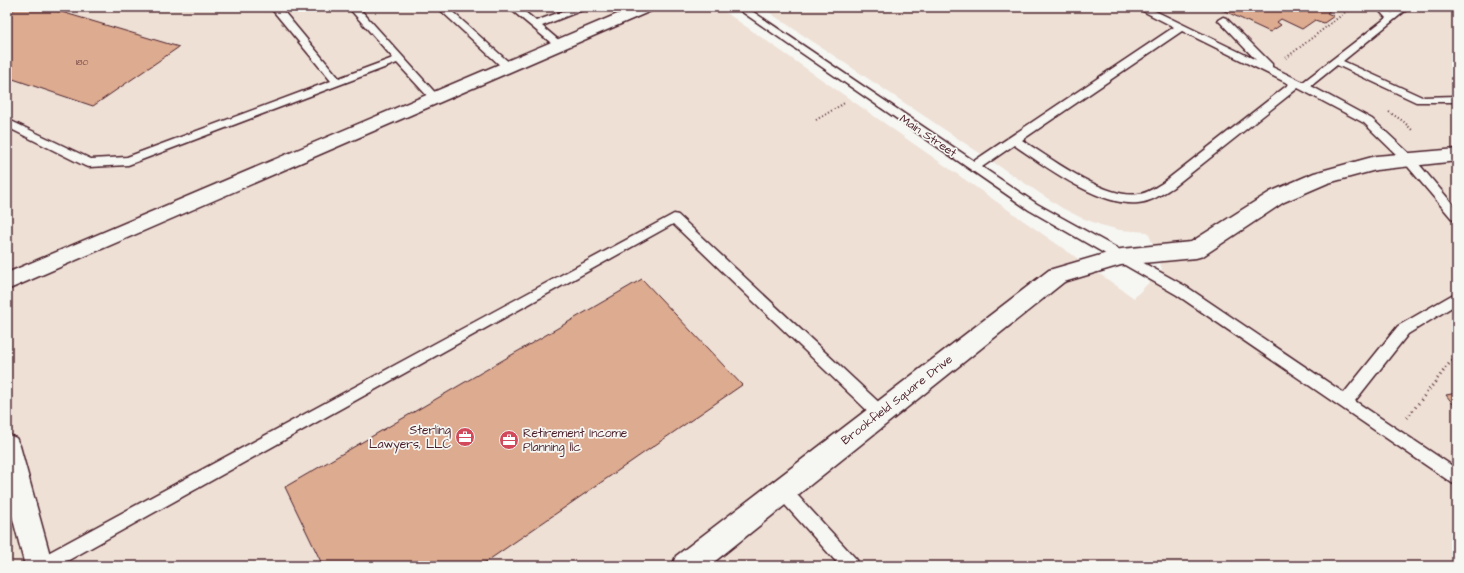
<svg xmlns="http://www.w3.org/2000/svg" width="1464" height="573" font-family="'Architects Daughter',sans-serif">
	<rect width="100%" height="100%" fill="#f6f6f2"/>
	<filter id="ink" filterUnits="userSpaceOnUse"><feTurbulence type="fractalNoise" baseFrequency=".025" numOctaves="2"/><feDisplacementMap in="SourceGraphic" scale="8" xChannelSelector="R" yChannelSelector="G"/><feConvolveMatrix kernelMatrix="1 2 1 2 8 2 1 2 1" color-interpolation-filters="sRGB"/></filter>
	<g filter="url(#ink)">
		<path fill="#eee0d5" d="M7 7H718L1134 298 1162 269 1148 232 1120 230 1101 225 1082 218 1062 208 761 7H1457V566H7Z"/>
		<path fill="#ddab90" stroke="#4a1f2b" d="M18 7H45L179 47 93 106 7 77V13Z
			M1216 7H1334L1327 13 1334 16 1324 23 1315 20 1302 29 1281 19 1277 22 1281 25 1270 32Z
			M642 279 742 385 480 566H323L285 487Z
			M1457 393V409L1446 395Z"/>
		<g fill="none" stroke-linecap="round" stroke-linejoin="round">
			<g stroke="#4a1f2b" stroke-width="3">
				<path id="service" d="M270 7H280L339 78 393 58 348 7H358L440 98 439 100H431L397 63 128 165 89 167 85 166 7 127V119L91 159 127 157 331 81Z
					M437 7H447L512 65 513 67 512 69H504Z
					M508 7H519L536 21 574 7H587L585 9 542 26 562 43 564 45 562 47H556Z
					M735 7H746L974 161 1174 27 1135 7H1147L1256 60 1218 20 1223 17 1226 18 1272 64V67L1303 82 1386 18 1376 7H1386L1392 13 1399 7H1410L1343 61 1422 97 1457 96V102H1416L1337 65 1311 86 1372 119 1412 156 1457 209V221L1453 220 1404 162 1364 123 1298 88 1172 188C1162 194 1151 202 1138 203 1099 207 1045 166 1014 145L982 167 1037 204 1187 287 1344 393 1398 326 1457 292V304L1408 334 1355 401 1457 469V485L1452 483 1177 295 1029 210ZM1182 31 1289 84 1164 182C1156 187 1148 193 1139 194 1106 200 1050 158 1022 140Z
					M674 214 678 215 885 408 887 413 885 418 880 419 875 418 673 224 58 566H33L35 560Z
					M782 483 788 485 857 560 859 566H840L776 495 774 490 776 485Z"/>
			</g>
			<g stroke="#4a1f2b" stroke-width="3">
				<path id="minor" d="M634 7H655L653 10 7 290V273Z
					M1457 149V161L1376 170 1328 183 1284 202 1203 256 1196 258 1121 265 1064 282 709 566H672L676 556 1049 270 1121 249 1191 242 1270 192 1314 173 1376 156Z
					M7 434 16 438 20 446 53 566H25L7 496Z"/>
			</g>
			<path stroke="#4a1f2b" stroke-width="2" stroke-dasharray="1 2.5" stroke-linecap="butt" d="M1452 13 1457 9
				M1286 58 1352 7
				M1389 112 1403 121 1412 130
				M816 120 846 102"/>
			<path stroke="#4a1f2b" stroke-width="3" stroke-dasharray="1 3.5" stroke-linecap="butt" d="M1407 418 1449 364 1457 356"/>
			<use href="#service" fill="#f6f6f2" fill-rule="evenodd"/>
			<use href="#minor" fill="#f6f6f2" fill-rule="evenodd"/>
		</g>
	</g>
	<defs>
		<g id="office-disc" transform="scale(1)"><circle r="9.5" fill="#d1495b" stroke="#f6f6f2"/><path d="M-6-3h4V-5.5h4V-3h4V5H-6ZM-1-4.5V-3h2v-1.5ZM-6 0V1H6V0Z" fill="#fff"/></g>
	</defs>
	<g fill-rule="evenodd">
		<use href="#office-disc" x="465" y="437"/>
		<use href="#office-disc" x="509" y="440"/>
	</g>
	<g text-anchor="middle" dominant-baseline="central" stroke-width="3.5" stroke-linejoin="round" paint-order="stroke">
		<g font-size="9" fill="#6f4244">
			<text x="82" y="62">180</text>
		</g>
		<g font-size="12" fill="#4a1f2b" stroke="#f6f6f2">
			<text transform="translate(928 136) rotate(34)">Main Street</text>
			<text transform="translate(897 400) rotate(-38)">Brookfield Square Drive</text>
		</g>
		<g font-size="12" fill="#4a1f2b" stroke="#f6f6f2" text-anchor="end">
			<text x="451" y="430">Sterling<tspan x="451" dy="14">Lawyers, LLC</tspan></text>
			<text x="523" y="433" text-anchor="start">Retirement Income<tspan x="523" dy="14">Planning llc</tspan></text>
		</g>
	</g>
	<rect width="1464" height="573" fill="none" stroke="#f6f6f2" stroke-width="24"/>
	<rect x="12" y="12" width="1440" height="549" fill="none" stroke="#4a1f2b" stroke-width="1.5" filter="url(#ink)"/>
</svg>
